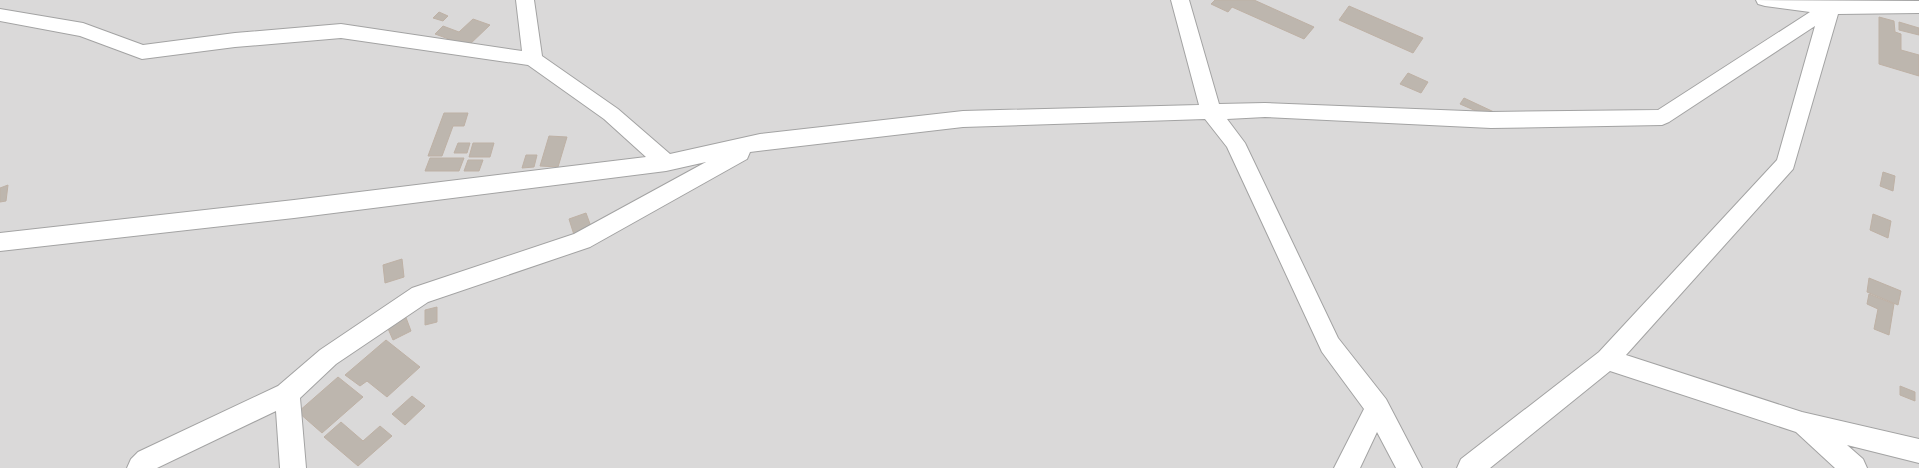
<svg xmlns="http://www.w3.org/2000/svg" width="1919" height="468" font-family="Rubik,sans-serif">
	<rect width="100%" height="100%" fill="#edeae2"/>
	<path fill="#dad9d9" d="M0 0H1919V468H0Z"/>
	<path fill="#bdb6ae" stroke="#beb1a5" d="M1215 0H1254L1314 27 1304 39 1232 7 1228 12 1211 4Z
		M1349 6 1423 38 1413 53 1339 20Z
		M439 12 448 16 443 21 433 18Z
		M1879 17 1894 21 1895 32 1901 34V50L1919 55V76L1879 64Z
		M473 19 490 25 468 46 435 34 443 26 459 32Z
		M1899 22 1919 28V35L1899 30Z
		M1408 73 1428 82 1421 93 1400 84Z
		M1464 98 1494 112 1490 117 1460 104Z
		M444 113H468L464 126H453L442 156H428Z
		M549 136 567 137 558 167 540 166Z
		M458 143H470L467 153H454Z
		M473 143H494L490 157H469Z
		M526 155H537L534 167 522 168Z
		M430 158H464L459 171H425Z
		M468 160H483L479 171H464Z
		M1883 172 1895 176 1893 191 1880 186Z
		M8 185 6 201 0 202V188Z
		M586 213 593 232 575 238 569 219Z
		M1873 214 1891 221 1888 238 1870 230Z
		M402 259 404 277 385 283 383 265Z
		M1869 278 1901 291 1898 305 1867 292Z
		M1869 294 1894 304 1889 335 1874 329 1878 309 1867 304Z
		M437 307V322L425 325V310Z
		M405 315 411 331 393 340 386 324Z
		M386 340 420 367 387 397 367 381 360 386 345 375Z
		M338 377 363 397 322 433 298 412Z
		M1900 386 1915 392V401L1900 395Z
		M412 396 425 406 405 425 392 414Z
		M341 422 363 441 380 426 392 436 358 466 324 437Z"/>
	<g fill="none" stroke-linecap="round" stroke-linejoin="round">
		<g stroke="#a3a3a3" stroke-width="2">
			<path id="minor" d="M516 0H534L542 56 618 109 670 154 760 134 963 111 1199 105 1171 0H1189L1219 104 1265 103 1491 112 1658 110 1810 12 1765 6 1758 4 1756 0 1919 1V13L1838 14 1793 169 1626 355 1802 412 1919 439V463L1847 445 1863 459 1867 468H1835L1796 432 1610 371 1490 468H1457L1461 459 1599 352 1777 160 1815 26 1669 122 1662 125 1491 128 1265 117 1227 119 1245 143 1338 338 1386 399 1422 468H1396L1377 432 1360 468H1334L1364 409 1322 352 1227 147 1205 119 963 127 750 152 747 159 590 247 428 302 336 364 300 398 306 468H280L276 411 157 468H127L131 459 138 452 278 386 320 350 412 288 574 234 706 162 666 171 294 218 0 251V233L294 200 646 157 604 119 528 65 341 38 235 47 142 59 80 36 0 21V9L83 23 143 45 235 33 341 24 522 51Z"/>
		</g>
		<use href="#minor" fill="#fff" fill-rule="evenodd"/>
	</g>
</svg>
